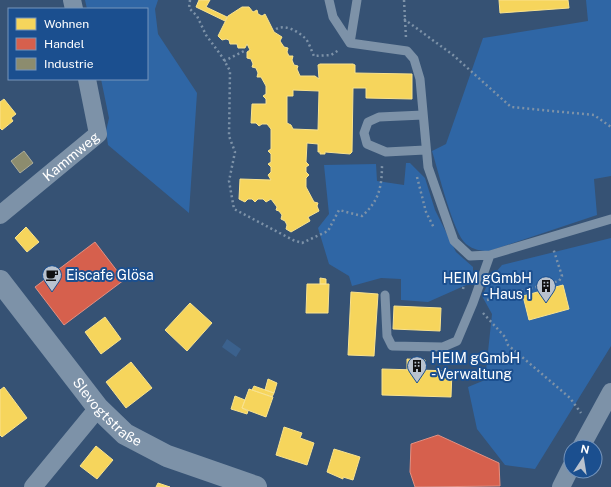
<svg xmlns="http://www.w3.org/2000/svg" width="611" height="487" font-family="'Public Sans',sans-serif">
	<rect width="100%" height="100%" fill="#365274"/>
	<path fill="#2f66a5" d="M85 0H158L155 9 158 34 197 93 189 213 108 145 106 131 109 118 101 79H147V9H87Z
		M586 0H611V176L594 179 597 215 489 251C480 251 474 250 466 244 453 233 438 170 432 151L446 144 483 38 588 21Z
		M406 163H410L425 178 435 210 456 252 473 267V282L428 302 401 300V279L381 278 352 286 349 276 329 264 318 228 329 214 324 165 376 164 377 181 404 185Z
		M611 238V346L535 469 505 465 477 429 468 387 485 380 492 314 482 296 490 279 502 265Z"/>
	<path fill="#3b618d" d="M227 339 241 349 236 357 222 347Z"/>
	<path fill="#f6d55c" stroke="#f9e28d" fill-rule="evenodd" d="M199 0H210L206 7 227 17 225 21 196 7Z
		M499 0H568L569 8 500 13Z
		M242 7H249L253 12 257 10 258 14 262 16 265 14 274 32 282 37 280 41 284 47 288 48 287 52 289 56H293L292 60 294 65 298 66 297 69 300 76H315L319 79 318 65 320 64H353L355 65V73L412 74V99L366 98V88H353L352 152 350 154 325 152V154H320V152H318V144L307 143 306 162 309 165 306 167V172L309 175 306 178V187L314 202 318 203 317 206 319 211 308 217 310 221 291 232 286 229 287 225 285 221 281 219 282 215 279 211 276 210 277 207 271 199 266 202 263 199H258L255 202 252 199H248L245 202 239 199 240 179 271 180 268 175 271 172V167L268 164 271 162V154L268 151 271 149V129L267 124H262L259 126 256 123H251L252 104H266V99L263 96 266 94V86L261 77H257L258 73 256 68 252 67 253 64 251 59 247 58V52L250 50 247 44 245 48H238L237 44H230L229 40 226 39 222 40 218 36 228 16ZM293 90 319 91 318 130 293 129 291 125 287 123V96H293Z
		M4 99 16 114 11 118 13 121 2 130 0 128V102Z
		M26 227 39 242 27 252 15 238Z
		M320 278 326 279V284H320Z
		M307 284H329L328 313H306Z
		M563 285 569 309 529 320 523 296Z
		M351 292 378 294 374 356 348 355Z
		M190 303 212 323 187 351 165 330Z
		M394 306 441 308 440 331 393 329Z
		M105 317 121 339 101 354 85 332Z
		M407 359 425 360V370H407Z
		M131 362 152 388 126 408 106 382Z
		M382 369 452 371 451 397 382 395Z
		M268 379 277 383 274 393 265 390Z
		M254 386 274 393 272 397 252 390Z
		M4 387 27 418 2 437 0 435V390Z
		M249 389 273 397 266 417 242 408Z
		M235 396 245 400 242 408 248 411 247 414 231 409Z
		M284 427 302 433 300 438 314 443 307 465 276 455Z
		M96 446 113 460 97 479 80 466Z
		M334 449 360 457 353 480 343 477V479L327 472Z
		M158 483 170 487H156Z"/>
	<path fill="#d6604d" stroke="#e29082" d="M95 242 124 280 64 325 35 287Z
		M438 435 499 463 500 486 415 487 410 472 411 444Z"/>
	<path fill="#8c8c6e" stroke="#aeae9a" d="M24 151 33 163 20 173 11 161Z"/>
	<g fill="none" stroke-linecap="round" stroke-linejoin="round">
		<path stroke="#7d92a8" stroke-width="2.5" stroke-dasharray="2 3" stroke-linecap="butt" d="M190 0 189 8 197 16 206 35 223 58 230 71 229 136 235 152 229 181 234 209 293 240 302 243 328 231 339 210 362 216C379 201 382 187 382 164
			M404 0 406 38
			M404 19 453 55 511 107 594 115 611 127
			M276 29C286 24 297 31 305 38 309 42 311 50 314 56L331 55 339 50
			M224 61 246 50
			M417 177 426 212 434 228
			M463 289 468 270
			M487 300 559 281 562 276 553 248
			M483 313 505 337 508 345 570 398 581 413"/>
		<path stroke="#7d92a8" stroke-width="9" d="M329 0 333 17 350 43
			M357 0 350 43 407 51 414 59 420 79 428 167 454 241 470 256 490 255 611 219
			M423 115 379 117 368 122 364 133 367 144 386 152 425 150
			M385 295 387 336 392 346 443 347 457 341 473 303 490 255"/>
		<g stroke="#7d92a8" stroke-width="18">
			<path d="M72 0 74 9"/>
			<path id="s1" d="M0 215 98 134 87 79"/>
			<path d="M581 447 611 392"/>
			<path d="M33 487 98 408"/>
			<path d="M561 487 571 467"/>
		</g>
		<path stroke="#7d92a8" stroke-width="22" id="s2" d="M0 281 98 408 125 434 167 456 256 487"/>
	</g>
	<defs>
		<g id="cafe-pin" transform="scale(1)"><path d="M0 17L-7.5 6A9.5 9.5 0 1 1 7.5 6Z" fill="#b9c2ce" stroke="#1b4f8f"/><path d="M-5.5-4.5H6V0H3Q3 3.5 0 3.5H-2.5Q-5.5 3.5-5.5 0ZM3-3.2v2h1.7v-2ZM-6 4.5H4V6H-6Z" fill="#111"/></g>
		<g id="building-pin" transform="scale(1)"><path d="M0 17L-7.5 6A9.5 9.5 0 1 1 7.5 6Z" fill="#b9c2ce" stroke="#1b4f8f"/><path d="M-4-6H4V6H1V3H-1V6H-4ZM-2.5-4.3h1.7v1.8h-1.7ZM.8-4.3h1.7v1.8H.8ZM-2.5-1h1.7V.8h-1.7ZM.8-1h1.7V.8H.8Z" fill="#111"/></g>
	</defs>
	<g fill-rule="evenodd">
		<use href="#cafe-pin" x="52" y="275"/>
		<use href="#building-pin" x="546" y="286"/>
		<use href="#building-pin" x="417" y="366"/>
	</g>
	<g text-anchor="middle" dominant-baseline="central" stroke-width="4" stroke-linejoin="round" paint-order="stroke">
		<g font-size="14" fill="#fff" stroke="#1b4f8f">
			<text stroke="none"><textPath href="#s1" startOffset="92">Kammweg</textPath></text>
			<text stroke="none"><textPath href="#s2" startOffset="170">Slevogtstraße</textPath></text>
		</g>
		<g font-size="14" fill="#fff" stroke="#1b4f8f" text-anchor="start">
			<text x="66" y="275">Eiscafe Glösa</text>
			<text x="532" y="278" text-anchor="end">HEIM gGmbH<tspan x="532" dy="16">- Haus 1</tspan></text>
			<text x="431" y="358">HEIM gGmbH<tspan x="431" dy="16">- Verwaltung</tspan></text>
		</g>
	</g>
	<rect x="8" y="8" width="140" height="72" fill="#1b4f8f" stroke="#7695bc"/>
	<rect x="16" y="18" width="20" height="12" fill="#f6d55c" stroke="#7695bc"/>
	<text x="44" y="28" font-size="12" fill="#ffffff">Wohnen</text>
	<rect x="16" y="38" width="20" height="12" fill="#d6604d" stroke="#7695bc"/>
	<text x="44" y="48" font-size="12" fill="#ffffff">Handel</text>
	<rect x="16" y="58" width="20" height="12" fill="#8c8c6e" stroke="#7695bc"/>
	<text x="44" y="68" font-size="12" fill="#ffffff">Industrie</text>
	<g transform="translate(583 459) rotate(12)"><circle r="19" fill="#1b4f8f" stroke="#7695bc"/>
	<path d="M0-3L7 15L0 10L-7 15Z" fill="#b9c2ce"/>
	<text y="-6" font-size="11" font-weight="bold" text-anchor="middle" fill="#ffffff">N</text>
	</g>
</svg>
